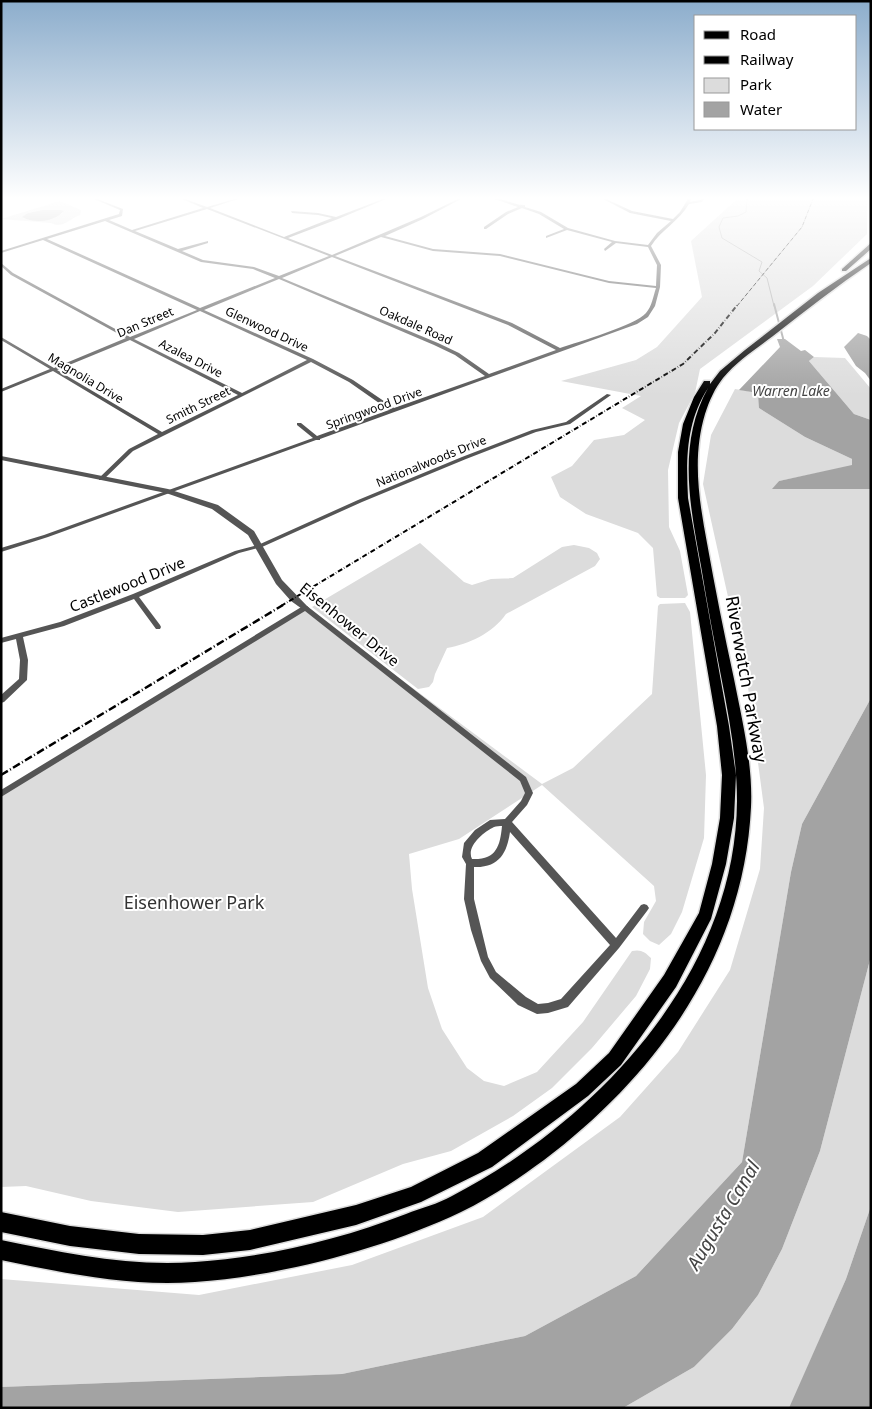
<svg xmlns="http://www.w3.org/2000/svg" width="872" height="1409" font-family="'Noto Sans',sans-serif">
	<rect width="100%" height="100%" fill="#fff"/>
	<path fill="#dcdcdc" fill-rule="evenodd" d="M737 199H865L867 201V234L813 286 700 369 695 393 679 423 668 470 669 527 680 551 688 595 685 598H660L657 596 653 548 638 533 586 514 560 497 551 477 572 466 594 440 624 435 645 420 622 408 641 396 561 381 636 360 657 347 702 297 691 241Z
		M60 201 81 210 80 215C69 219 63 229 51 223L1 219ZM42 210H61L63 213C50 221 37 222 23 218L28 213Z
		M814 357 845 358 871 389V420L854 414 809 361Z
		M735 389 759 393V408L805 437 852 459V466L779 481 773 489H871V698L802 824 791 872 742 1162 636 1276 525 1336 342 1374 1 1387V1279L199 1295 352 1265 483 1217 620 1117 678 1052 730 970 760 869 764 808 748 687 703 484 711 435Z
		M420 543 464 582 472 585 491 579 513 578 562 547 574 545 589 548 597 553 600 559 595 566 506 614C493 633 469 644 447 648L435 674 433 682 429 687 418 689 312 607Z
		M685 603 690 612 706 775 704 838 682 912 671 934 659 945 650 941 643 934 644 922 656 901 654 886 542 785 459 839 409 854 412 889 428 988 442 1029 467 1068 484 1081 504 1086 537 1072 583 1022 632 951C641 949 645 952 651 958L650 969 636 996 592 1048 552 1088 513 1116 451 1151 403 1164 313 1202 178 1212 91 1201 26 1186 1 1187V793L305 608 542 784 573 768 652 694 658 606 660 604Z
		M871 956V1206L846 1279 791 1405 789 1408H623L694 1367 732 1329 758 1295 782 1249 820 1151Z"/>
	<path fill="#a3a3a3" d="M42 210H61L64 211C54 222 34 224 22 217L28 213Z
		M858 333 867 336 871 340V381L865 373 856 366 844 347Z
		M777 339H785L801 351 805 350 814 357 809 361 854 414 871 420V489H772L779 481 852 465V459L805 437 759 408 758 393 739 390 780 347Z
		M871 698V956L820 1151 782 1249 758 1295 732 1329 694 1367 623 1408H1V1387L342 1374 525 1336 636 1276 742 1162 791 872 802 824Z
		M871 1206V1408H789L846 1279Z"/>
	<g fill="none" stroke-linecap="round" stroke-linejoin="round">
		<path stroke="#a3a3a3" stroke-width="1" d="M747 199 746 212 738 216 723 218 719 227 722 238 762 262 759 271 767 278 774 306"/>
		<path stroke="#a3a3a3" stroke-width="2" d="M774 304 784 342"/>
		<g stroke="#dbdbdb" stroke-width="3">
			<path id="primary" d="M871 243V249L846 271H842V269Z
				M871 258V263C837 286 805 311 773 336 756 349 737 361 723 378 715 388 709 401 705 414 692 457 699 500 707 543 715 588 724 633 734 679 742 720 753 764 751 807 744 954 658 1074 544 1160 518 1179 490 1198 461 1212 383 1249 281 1276 195 1282 130 1287 65 1273 1 1260V1240C65 1253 130 1267 195 1262 267 1257 339 1240 406 1214 421 1208 438 1204 452 1196 597 1121 736 973 737 801 737 759 729 717 721 676 714 640 707 603 701 566 690 506 677 444 708 388 686 422 686 459 688 498L729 726 736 775 734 818 726 864 711 919 676 987 621 1065 588 1096 492 1167 421 1202 356 1225 250 1250 203 1255 139 1254 70 1246 1 1232V1212L70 1226 139 1234 203 1235 250 1230 356 1205 411 1187 478 1153 576 1084 609 1053 664 975 699 913 712 864 720 818 722 775 717 726 678 498V452L683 424 694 397 704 381H710V384L720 371 745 350 818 293Z"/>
		</g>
		<path fill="#555" fill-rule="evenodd" d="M94 199H97L123 209 122 216 109 220 132 230 203 208 182 199H185L207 207 235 199H238L210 208 284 237 332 218 318 215 292 213 291 211 318 213 336 217 383 199H386L338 219 288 238 332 255 421 217 458 199H461L423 219 385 236 433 249 500 254 609 281 656 286 657 265 648 247 616 243 605 251 604 249 612 242 567 230 546 238V236L564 229 539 214 522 208 508 214 486 229H484V227L506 212 518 207 494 199C505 198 515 206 525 205V207L541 212 568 228 615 241 648 245 657 233 671 221 630 213 603 199H606L632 211 673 219 680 212 688 199H691L690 202 704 199 702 202 689 204C679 221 661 230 651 246L661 265 660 287 655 306 648 317 637 324 320 439V440H316L48 537 1 552V548L44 535 313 438 297 425V423H301L317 436 389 410 349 382 311 362 133 451 103 480H99V478L129 449 158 434 53 371 1 392V389L50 369 1 340V337L54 368 126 338 11 275 1 266V263L13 273 130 337 197 310 43 240 1 253V251L119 214 120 210ZM207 209 329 256 279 276 254 267 203 260 182 251 208 243V241L178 249 135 231ZM105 221 201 262 253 269 275 278 200 308 47 239ZM381 237 433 251 500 256 609 283 656 288C653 297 652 306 646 313 636 325 578 342 560 348L512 323 335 256ZM332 257 508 325 556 350 489 374 459 353 438 343 282 278ZM279 279 434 345 455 355 485 376 394 408 353 380 313 359 204 310ZM200 311 307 360 242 393 134 339ZM130 340 238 395 162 432 57 370Z
			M607 394 611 395 570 424 536 432 466 459 362 502 262 547 239 553 139 597 160 625 161 627 160 629H156L134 599 64 626 23 637 28 660 27 680 4 702 1 703V695L19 679 20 660 16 639 1 643V638L60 622 133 594 235 551 258 545 358 500 462 457 532 430 566 422Z
			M303 606H307L526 777 533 793 527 805 512 822 616 938 641 905 644 904 647 905 649 908 647 911 619 948 568 1007 548 1013 537 1014 518 1005 490 978 481 961 471 930 464 899 466 864 462 857 464 843 475 830 490 820 505 819 521 801 525 793 520 781 305 611 1 797V790ZM502 826C500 847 496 860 472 859 466 847 483 832 494 827 496 826 500 826 502 826ZM510 832 610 945 561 999 548 1003 538 1004 526 997 496 972 488 957 474 899V867C499 868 507 853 510 832Z"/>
		<path fill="#555" fill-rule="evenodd" d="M1 456 168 489 218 505 254 531 282 580 309 608 305 611 291 601 276 584 248 535 212 509 166 493 1 460Z"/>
		<use href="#primary" fill="#000" fill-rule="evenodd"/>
		<path stroke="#000" stroke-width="1" stroke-dasharray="4 1 0.5 1" stroke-linecap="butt" d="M737 306 802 227 813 199"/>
		<path stroke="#000" stroke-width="2" stroke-dasharray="5 2 0.5 2" stroke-linecap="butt" d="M281 606 683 364 715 333 738 304"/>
		<path stroke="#000" stroke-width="2.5" stroke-dasharray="8 2.5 1 2.5" stroke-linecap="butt" d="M1 775 283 605"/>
	</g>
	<linearGradient id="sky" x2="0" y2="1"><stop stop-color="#8cadcc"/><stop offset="0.5" stop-color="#fff"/><stop offset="1" stop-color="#fff" stop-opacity="0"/></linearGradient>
	<rect width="872" height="396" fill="url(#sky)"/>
	<g text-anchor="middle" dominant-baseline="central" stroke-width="4" stroke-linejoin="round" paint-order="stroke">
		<g font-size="12" fill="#000" stroke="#fff">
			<text transform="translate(145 322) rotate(-23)">Dan Street</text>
			<text transform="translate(416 325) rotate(24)">Oakdale Road</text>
			<text transform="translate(267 329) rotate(25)">Glenwood Drive</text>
			<text transform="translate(191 358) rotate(27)">Azalea Drive</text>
			<text transform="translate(86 378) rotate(31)">Magnolia Drive</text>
			<text transform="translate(198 405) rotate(-26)">Smith Street</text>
			<text transform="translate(374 408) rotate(-20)">Springwood Drive</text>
			<text transform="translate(431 461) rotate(-22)">Nationalwoods Drive</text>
		</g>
		<g font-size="14" font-style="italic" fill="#444" stroke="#fff">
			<text x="791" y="390">Warren Lake</text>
		</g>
		<g font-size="15" fill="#000" stroke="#fff">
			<text transform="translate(127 584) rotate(-22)">Castlewood Drive</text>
			<text transform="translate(350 624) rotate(39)">Eisenhower Drive</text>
		</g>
		<g font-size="18" fill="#000" stroke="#fff">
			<text transform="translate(747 679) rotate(80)">Riverwatch Parkway</text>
		</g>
		<g font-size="18" fill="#333" stroke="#fff">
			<text x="194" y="902">Eisenhower Park</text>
		</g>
		<g font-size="19" font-style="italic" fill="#444" stroke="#fff">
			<text transform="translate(723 1215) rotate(-59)">Augusta Canal</text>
		</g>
	</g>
	<rect width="872" height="1409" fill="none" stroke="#000000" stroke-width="5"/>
	<rect x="694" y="15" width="162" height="115" fill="#ffffff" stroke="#999999"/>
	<rect x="704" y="31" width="25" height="8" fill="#000000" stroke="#999999"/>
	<text x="740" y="40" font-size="15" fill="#000000">Road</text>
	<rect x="704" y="56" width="25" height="8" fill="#000000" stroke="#999999"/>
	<text x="740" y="65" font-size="15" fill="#000000">Railway</text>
	<rect x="704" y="78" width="25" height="15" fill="#dcdcdc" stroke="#999999"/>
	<text x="740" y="90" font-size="15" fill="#000000">Park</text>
	<rect x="704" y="102" width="25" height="15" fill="#a3a3a3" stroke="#999999"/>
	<text x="740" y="115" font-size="15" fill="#000000">Water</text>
</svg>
